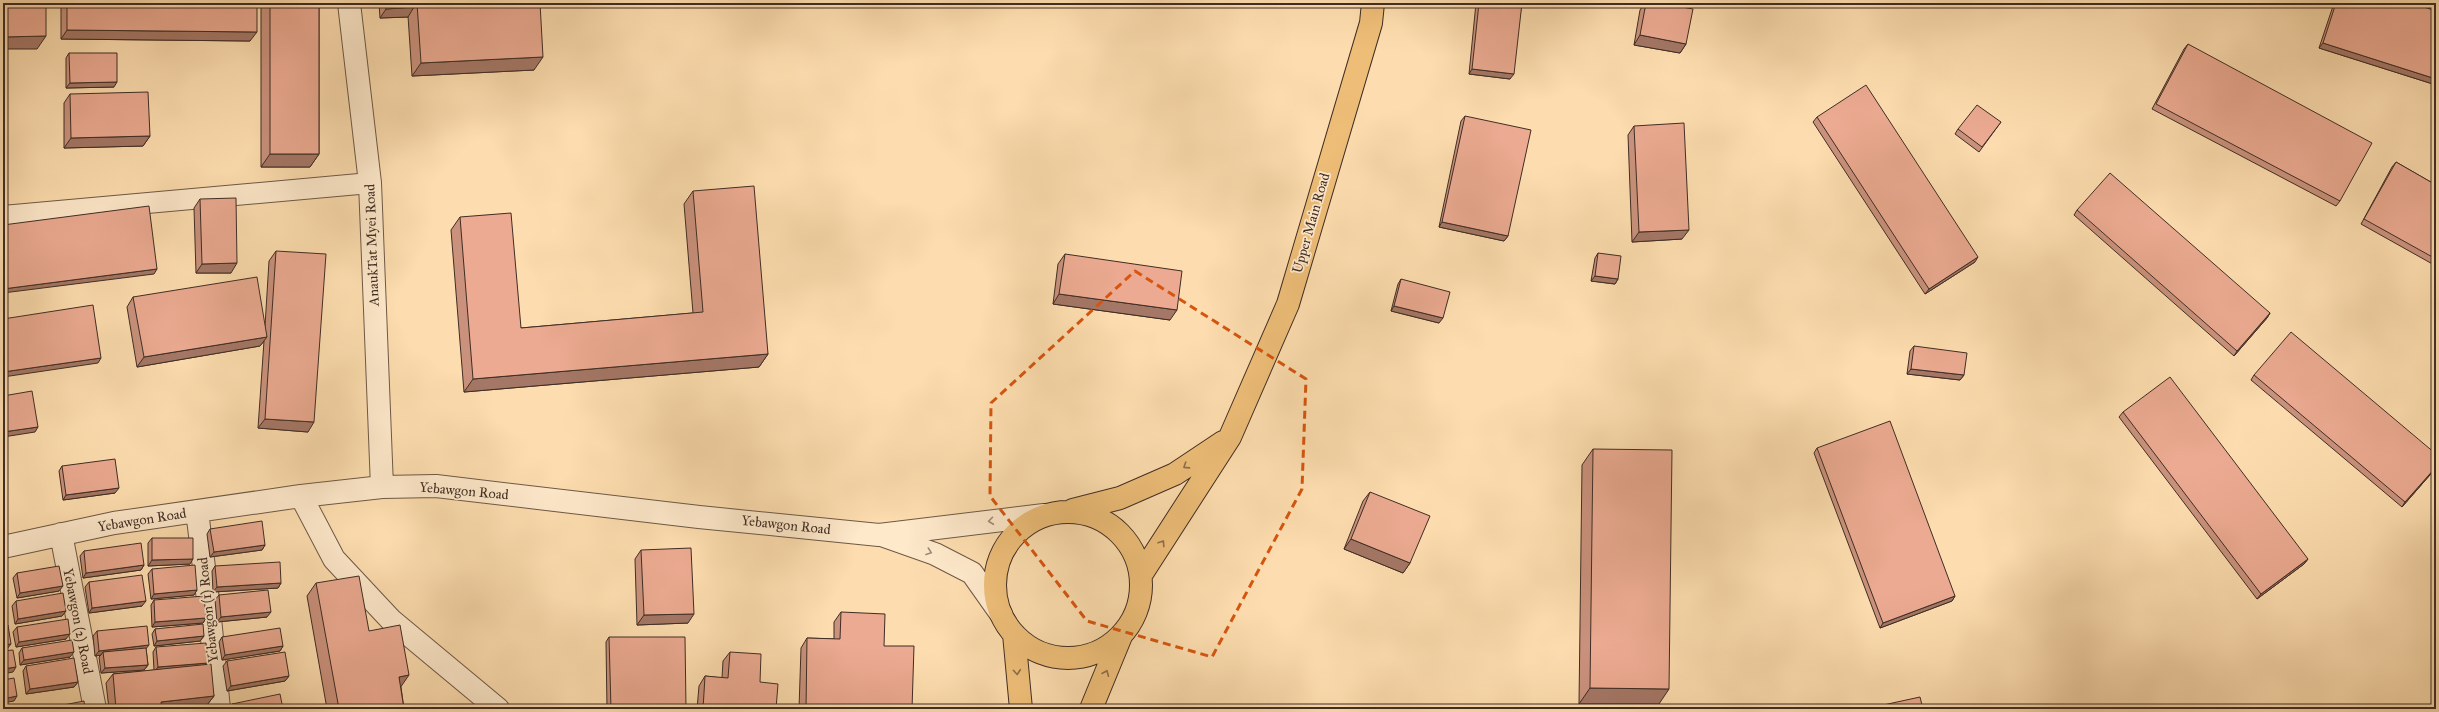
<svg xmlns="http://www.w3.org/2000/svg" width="2439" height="712" font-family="'IM FELL Great Primer',serif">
	<rect width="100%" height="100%" fill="#fdddaf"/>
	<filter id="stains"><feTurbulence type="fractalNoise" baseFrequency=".005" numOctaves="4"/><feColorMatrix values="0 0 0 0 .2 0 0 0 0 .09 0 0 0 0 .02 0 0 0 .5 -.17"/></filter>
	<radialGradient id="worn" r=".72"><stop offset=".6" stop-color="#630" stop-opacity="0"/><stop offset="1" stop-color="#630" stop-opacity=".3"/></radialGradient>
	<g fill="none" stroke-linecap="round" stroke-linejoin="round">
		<g stroke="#6e5947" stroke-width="22">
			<path id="service" d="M3 216 370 183"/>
		</g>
		<g stroke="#6e5947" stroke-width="24">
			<path id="minor" d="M349 3 370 183 382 487
				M301 496 334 559 391 620 498 709
				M197 511 209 608 219 709
				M61 534 95 709
				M884 536 935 554 972 573 1001 614
				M3 547 114 523 301 496 382 487 436 486 699 517 879 535 1044 515"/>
		</g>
		<g stroke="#3f2d24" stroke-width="24">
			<path id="primary" d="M1073 510 1120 498 1175 474 1223 442
				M995 585a73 73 0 1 1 146 0a73 73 0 1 1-146 0Z
				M1141 575 1230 437 1288 304 1371 23 1373 3
				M1014 634 1021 709
				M1091 709 1121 636"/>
		</g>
		<use href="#service" stroke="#fee9cb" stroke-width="20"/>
		<use href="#minor" stroke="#fee9cb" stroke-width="22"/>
		<use href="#primary" stroke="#eebe78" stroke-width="22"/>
	</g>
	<path fill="#ca927d" stroke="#3f2d24" d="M61 3H257L250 41 61 39Z
		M261 3H319V154L310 167H261Z
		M379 3H540L534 70 412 76 408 16V17L380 18Z
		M1476 3H1522L1510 79 1469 74Z
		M1645 3H1660L1686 44 1680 53 1634 45 1640 10Z
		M2334 3H2412L2436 11V85L2319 48Z
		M2188 44 2340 201 2336 206 2152 109 2184 49Z
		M69 53 114 87 66 88V58Z
		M70 94 150 136 143 146 64 148V103Z
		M1465 116 1508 236 1504 241 1439 227 1461 121Z
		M1817 117 1975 262 1925 294 1813 122Z
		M2001 122 1979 152 1955 134 1958 129Z
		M1634 126 1682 239 1632 242 1628 135Z
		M2396 162 2436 185V266L2361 224 2392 167Z
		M693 191 768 354 759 367 464 392 451 230 460 217 521 328 693 313 684 204Z
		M200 199 231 273H196L194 208Z
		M2077 210 2270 313 2267 318 2234 356 2074 215Z
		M276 251 308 432 258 428 264 341 260 346 137 367 127 307 133 297 265 326 269 261Z
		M1598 253 1618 279 1615 284 1591 281 1595 258Z
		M1065 254 1170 320 1053 304 1058 264Z
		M1401 279 1439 323 1391 311 1398 284Z
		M1914 346 1964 375 1960 380 1907 374 1910 351Z
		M2254 375 2436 468 2402 507 2251 380Z
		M2123 412 2308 559 2304 564 2257 599 2119 417Z
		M1817 448 1955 596 1952 601 1880 628 1814 453Z
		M1593 449 1659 704H1579L1582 465Z
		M62 466 115 493 63 500 59 471Z
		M1370 492 1410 563 1403 573 1344 549 1363 501Z
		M210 529 265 545 262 550 210 557 207 534Z
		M152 538 190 564 148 566V543Z
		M641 550 688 623 637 625 635 559Z
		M84 551 144 565 141 570 83 578 80 556Z
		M215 566 281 583 278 588 213 592 212 571Z
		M152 569 197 590 194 595 151 599 148 574Z
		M17 573 59 591 17 598 13 578Z
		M89 582 142 606 89 613 85 587Z
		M316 583 369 631 401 687 404 709H327L307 596Z
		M219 595 267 617 217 622 215 600Z
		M154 600 206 618 203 623 152 627 151 605Z
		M16 601 66 611 62 616 15 624 12 606Z
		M841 612 884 646 912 709H799L801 648 807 638 834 639V622Z
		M17 627 66 639 16 647 13 632Z
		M155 629 204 636 200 641 154 646 152 634Z
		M97 631 146 649 148 665 144 670 101 673 99 657 101 655 95 656 93 636Z
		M222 637 283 646 280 651 222 660 219 642Z
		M609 637 686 709H607L606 642Z
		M156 647 207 664 214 696 207 705 174 709H109L106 683 113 674 154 670 153 652Z
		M22 648 70 657 20 665 19 653Z
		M730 652 760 682 776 709H697L699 686 705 676 722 678 723 661Z
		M227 661 289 676 285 681 227 691 223 666Z
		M26 666 78 682 74 687 26 694 23 671Z
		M232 704 283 709H229Z"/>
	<path fill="#a47766" stroke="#3f2d24" d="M414 7 408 17 380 18 386 9Z
		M67 30 257 32 250 41 61 39Z
		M1640 35 1686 44 1680 53 1634 45Z
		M46 36 37 49H3V37Z
		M2323 43 2436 79V85L2319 48Z
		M543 57 534 70 412 76 421 63Z
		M1472 69 1514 74 1510 79 1469 74Z
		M117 82 114 87 66 88 70 83Z
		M150 136 143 146 64 148 71 138Z
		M270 154H319L310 167H261Z
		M1442 222 1508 236 1504 241 1439 227Z
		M1689 230 1682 239 1632 242 1639 232Z
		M1978 257 1975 262 1925 294 1929 289Z
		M237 263 231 273H196L202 264Z
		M157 269 154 274 3 293V289Z
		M1595 276 1618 279 1615 284 1591 281Z
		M1059 294 1177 310 1170 320 1053 304Z
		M1394 306 1443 318 1439 323 1391 311Z
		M2270 313 2267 318 2234 356 2237 351Z
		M267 337 260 346 137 367 144 357Z
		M768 354 759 367 464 392 473 379Z
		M101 358 98 363 3 377V372Z
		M1911 369 1964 375 1960 380 1907 374Z
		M265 419 314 422 308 432 258 428Z
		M38 427 35 432 3 437V432Z
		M2436 467V468L2402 507 2405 502Z
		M119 488 115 493 63 500 66 495Z
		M1351 539 1410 563 1403 573 1344 549Z
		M265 545 262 550 210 557 214 552Z
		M193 559 190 564 148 566 152 560Z
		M2308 559 2304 564 2257 599 2261 594Z
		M144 565 141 570 83 578 86 573Z
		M281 583 278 588 213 592 217 587Z
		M63 586 59 591 17 598 20 593Z
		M197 590 194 595 151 599 154 594Z
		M1955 596 1952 601 1880 628 1883 623Z
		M146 601 142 606 89 613 92 608Z
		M66 611 62 616 15 624 18 619Z
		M271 612 267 617 217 622 221 617Z
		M694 614 688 623 637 625 644 615Z
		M206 618 203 623 152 627 155 622Z
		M70 634 66 639 16 647 19 642Z
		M204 636 200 641 154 646 157 641Z
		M11 644 7 649 3 650V645Z
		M149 645 145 650 103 652 101 655 95 656 99 651Z
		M283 646 280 651 222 660 225 655Z
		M74 652 70 657 20 665 24 660Z
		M208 663 204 668 154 672 158 667Z
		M148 665 144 670 101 673 105 668Z
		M16 667 13 672 3 674V669Z
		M409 675 400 688 399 677Z
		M289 676 285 681 227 691 231 686Z
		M78 682 74 687 26 694 30 689Z
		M1590 688 1669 689 1659 704H1579Z
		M17 696 14 701 3 703V699Z
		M214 696 207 705 174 709H156L161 702Z"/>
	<path fill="#ebaa91" stroke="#3f2d24" d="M3 3H46V36L3 37Z
		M67 3H257V32L67 30Z
		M270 3H319V154H270Z
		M386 3H414V7L386 9Z
		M417 3H540L543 57 421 63Z
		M1479 3H1522L1514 74 1472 69Z
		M1646 3H1660L1693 9 1686 44 1640 35Z
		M2336 3H2412L2436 11V79L2323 43Z
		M2188 44 2372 143 2340 201 2156 104Z
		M69 53H117V82L70 83Z
		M1866 85 1978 257 1929 289 1817 117Z
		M148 92 150 136 71 138 70 94Z
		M1977 105 2001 122 1982 147 1958 129Z
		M1465 116 1531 130 1508 236 1442 222Z
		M1684 123 1689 230 1639 232 1634 126Z
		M2396 162 2436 185V259L2364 219Z
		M2110 173 2270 313 2237 351 2077 210Z
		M754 186 768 354 473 379 460 217 511 213 521 328 703 312 693 191Z
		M236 198 237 263 202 264 200 199Z
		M149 206 157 269 3 289V225Z
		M276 251 326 254 314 422 265 419Z
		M1598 253 1621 256 1618 279 1595 276Z
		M1065 254 1182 271 1177 310 1059 294Z
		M257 277 267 337 144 357 133 297Z
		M1401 279 1450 292 1443 318 1394 306Z
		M93 305 101 358 3 372V319Z
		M2291 332 2436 454V467L2405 502 2254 375Z
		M1914 346 1967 353 1964 375 1911 369Z
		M2170 377 2308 559 2261 594 2123 412Z
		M32 391 38 427 3 432V396Z
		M1890 421 1955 596 1883 623 1817 448Z
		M1593 449 1672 450 1669 689 1590 688Z
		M115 459 119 488 66 495 62 466Z
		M1370 492 1430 516 1410 563 1351 539Z
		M262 521 265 545 214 552 210 529Z
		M152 538H193V559L152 560Z
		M141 543 144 565 86 573 84 551Z
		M691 548 694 614 644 615 641 550Z
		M280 562 281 583 217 587 215 566Z
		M195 565 197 590 154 594 152 569Z
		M59 566 63 586 20 593 17 573Z
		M142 575 146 601 92 608 89 582Z
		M359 576 369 631 400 625 409 675 399 677 404 709H339L316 583Z
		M268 590 271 612 221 617 219 595Z
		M63 593 66 611 18 619 16 601Z
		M204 596 206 618 155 622 154 600Z
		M841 612 885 614 884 646H914L912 709 893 708V709H806L807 638 840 639Z
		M68 619 70 634 19 642 17 627Z
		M203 624 204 636 157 641 155 629Z
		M8 625 11 644 3 645V626Z
		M147 626 149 645 99 651 97 631Z
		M280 628 283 646 225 655 222 637Z
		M609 637H685L686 709H611Z
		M72 640 74 652 24 660 22 648Z
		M206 643 208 663 158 667 156 647Z
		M146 648 148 665 105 668 103 652Z
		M13 650 16 667 3 669V651Z
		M285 652 289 676 231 686 227 661Z
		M730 652 761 654 760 682 778 684 776 709H703L705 676 728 678Z
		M74 658 78 682 30 689 26 666Z
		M211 664 214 696 161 702 162 709H116L113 674Z
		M14 678 17 696 3 699V680Z
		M280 694 283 709H234L232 704Z
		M1920 697 1923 709H1865Z
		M84 701 85 709H43Z
		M1483 707 1495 709H1483Z"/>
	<defs><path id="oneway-chevron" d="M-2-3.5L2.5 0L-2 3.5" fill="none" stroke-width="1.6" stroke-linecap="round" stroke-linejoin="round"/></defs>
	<g stroke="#8e6e4a">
		<use href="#oneway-chevron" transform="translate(1186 466) rotate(147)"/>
		<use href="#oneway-chevron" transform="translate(1162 543) rotate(-57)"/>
		<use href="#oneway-chevron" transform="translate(1017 672) rotate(85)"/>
		<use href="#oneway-chevron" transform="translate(1106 673) rotate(-67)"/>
	</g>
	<g stroke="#9e8b78">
		<use href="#oneway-chevron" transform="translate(991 521) rotate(173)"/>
		<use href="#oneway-chevron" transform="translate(929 552) rotate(20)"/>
	</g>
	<path fill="none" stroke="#d7550e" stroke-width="3" stroke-dasharray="8 5" stroke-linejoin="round" d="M1135 271 1306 379 1302 489 1212 657 1087 621 990 496 991 403Z"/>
	<g text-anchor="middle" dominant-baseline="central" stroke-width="3.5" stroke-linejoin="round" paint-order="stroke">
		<g font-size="14" fill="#3f2d24" stroke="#fee9cb">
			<text transform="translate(1311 223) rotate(-74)">Upper Main Road</text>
			<text transform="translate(372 245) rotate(-92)">AnaukTat Myei Road</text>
			<text transform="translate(464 491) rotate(5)">Yebawgon Road</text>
			<text transform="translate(142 520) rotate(-9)">Yebawgon Road</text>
			<text transform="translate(786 525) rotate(6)">Yebawgon Road</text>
			<text transform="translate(208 610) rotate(-96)">Yebawgon (1) Road</text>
			<text transform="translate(78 621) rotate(79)">Yebawgon (2) Road</text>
		</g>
	</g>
	<rect width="2439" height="712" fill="none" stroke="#fdddaf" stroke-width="16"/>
	<rect x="4" y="4" width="2431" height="704" fill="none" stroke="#3f2d24" stroke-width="2"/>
	<rect x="8" y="8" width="2423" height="696" fill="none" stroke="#3f2d24"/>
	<rect width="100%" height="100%" filter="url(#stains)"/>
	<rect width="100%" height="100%" fill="url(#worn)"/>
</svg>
